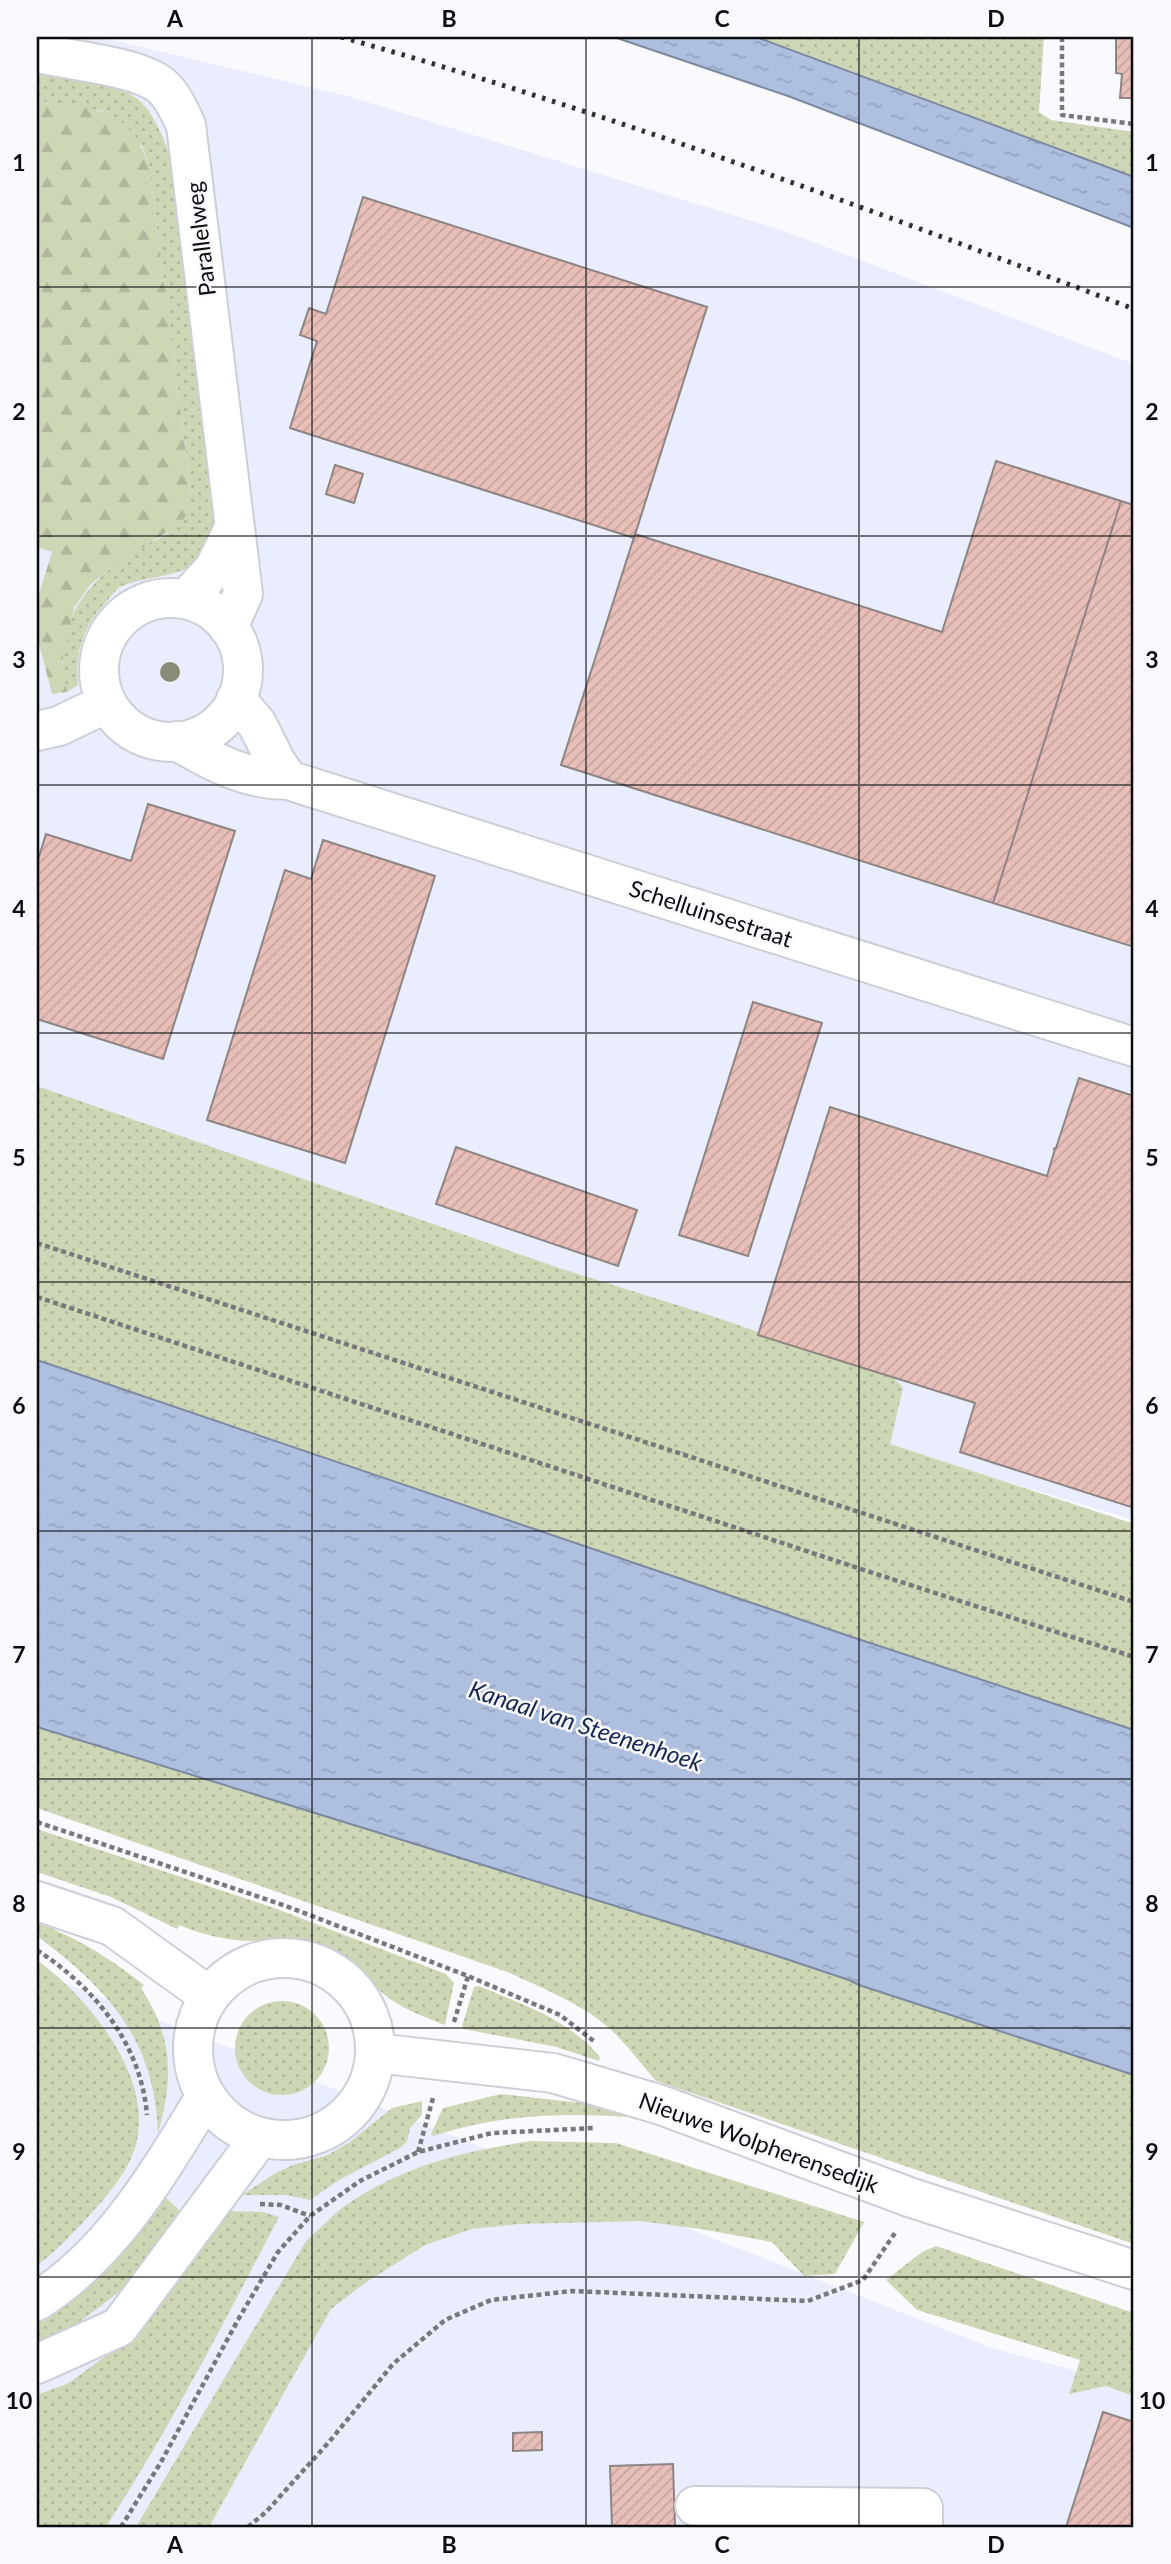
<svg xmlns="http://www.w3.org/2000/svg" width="1171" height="2564" font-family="Lato,sans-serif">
	<defs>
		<pattern id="grass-dots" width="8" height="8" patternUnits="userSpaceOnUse" patternTransform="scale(1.75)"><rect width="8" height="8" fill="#ced7b5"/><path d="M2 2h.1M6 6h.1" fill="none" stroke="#b0b79a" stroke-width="1.8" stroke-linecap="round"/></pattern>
		<pattern id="forest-firs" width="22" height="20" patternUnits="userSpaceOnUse" patternTransform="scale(1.75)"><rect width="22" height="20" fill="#ced7b5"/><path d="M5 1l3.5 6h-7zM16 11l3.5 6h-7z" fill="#b0b79a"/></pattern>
		<pattern id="water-ripples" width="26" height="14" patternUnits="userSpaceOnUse" patternTransform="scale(1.75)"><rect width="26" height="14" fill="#aebfdf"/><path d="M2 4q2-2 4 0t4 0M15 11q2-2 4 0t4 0" fill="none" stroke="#94a3be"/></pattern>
		<pattern id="building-hatch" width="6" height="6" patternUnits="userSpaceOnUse" patternTransform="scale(1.75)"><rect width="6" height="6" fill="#e8bfb8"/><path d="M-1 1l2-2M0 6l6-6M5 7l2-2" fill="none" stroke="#c6a39d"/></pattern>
	</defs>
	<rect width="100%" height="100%" fill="#fafafe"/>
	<path fill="#e9edfd" d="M37 37H100L351 97 784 231 1134 364V1520L831 1429 37 1109Z
		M37 1972 992 2348 1134 2387V2527H37Z"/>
	<path fill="url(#grass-dots)" d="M756 37H1044L1039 112 1051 120 1134 132V177Z
		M37 63C66 72 124 83 143 104 158 121 165 143 173 163L213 516C213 528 215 542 207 553 189 578 148 575 122 586 116 589 111 596 107 601 83 626 75 652 78 685L67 692C49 626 87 579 141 547 148 543 158 540 165 535 174 527 184 505 191 494L149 165 142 146 103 111 37 101Z
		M37 1086 562 1269 712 1316 895 1379 903 1388 890 1444 1134 1524V1730L849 1636 37 1360Z
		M37 1727 774 1955 849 1980 859 1985 1134 2075V2244L656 2081C640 2063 627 2044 609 2028 581 2003 543 1989 510 1973L37 1808Z
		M37 1829 277 1909 446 1974 454 1983 445 2025C420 2015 394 2006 375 1986 358 1969 345 1953 321 1944 299 1936 280 1940 257 1941 229 1941 205 1936 179 1925L177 1929 111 1897 37 1872Z
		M37 1923C77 1937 111 1959 144 1985L141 1988C173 2037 174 2078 158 2133 155 2040 108 1989 37 1936Z
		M37 1960C90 1999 162 2085 132 2156 123 2178 104 2199 88 2217 72 2234 56 2252 37 2265Z
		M479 1986C523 2005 568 2019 600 2057L599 2061 556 2047 464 2029 462 2026 474 1987Z
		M235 2048a47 47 0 1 1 94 0a47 47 0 1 1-94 0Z
		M501 2094 582 2103 628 2117C562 2112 497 2115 433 2136L431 2134 443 2108Z
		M422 2101V2115L410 2128 407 2141 402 2147 339 2180 310 2200 287 2195H242L274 2174 293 2165 328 2155 350 2142 392 2108Z
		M531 2141 616 2143 864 2222 835 2274 804 2276 772 2242 701 2229 640 2221 519 2224 472 2229 425 2245 365 2283 331 2309 209 2527H136L306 2241C318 2231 329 2218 342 2208 401 2166 461 2152 531 2141Z
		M164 2196 184 2215 123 2289 66 2332 37 2344V2321L80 2293Z
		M220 2211 263 2212 279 2217C224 2322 170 2428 106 2527H37V2395L69 2383 123 2343Z
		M936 2246 1134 2313V2396L1106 2386 1069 2394 1080 2360 917 2310 886 2280 922 2252Z"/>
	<path fill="url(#forest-firs)" d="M37 101C93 110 127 103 149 165L191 494 190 510 180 524 112 567 90 585 74 608 62 662 67 692 52 694 37 636V601L52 552 37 547Z"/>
	<path fill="url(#water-ripples)" stroke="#7d89a0" stroke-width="2" d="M614 37H756L1134 177V228L788 96Z
		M37 1360 849 1636 1134 1730V2075L859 1985 849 1980 774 1955 37 1727Z"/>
	<path fill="url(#building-hatch)" stroke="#8d8483" stroke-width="2" d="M1116 37H1134V98H1120L1122 74 1116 73Z
		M363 197 707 307 634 538 290 428 317 341 300 335 309 308 326 314Z
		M996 461 1121 501 993 903 561 765 635 534 942 632Z
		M335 465 363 474 354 503 326 494Z
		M1121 501 1134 505V947L993 903Z
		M148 804 235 831 163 1059 37 1019V863L46 834 131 861Z
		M323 840 435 876 345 1163 207 1120 285 870 311 879Z
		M753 1002 822 1023 748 1256 679 1235Z
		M1079 1078 1134 1096V1508L960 1452 975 1403 758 1335 830 1107 1047 1176 1055 1149H1053L1056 1148Z
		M456 1147 637 1210 618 1266 436 1204Z
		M1103 2412 1134 2422V2527H1066Z
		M542 2432V2450L513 2451V2433Z
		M673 2464 675 2527H612L610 2466Z"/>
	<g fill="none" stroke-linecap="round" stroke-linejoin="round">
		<g stroke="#cdcfd7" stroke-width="42">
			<path id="minor" d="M37 53C69 60 134 66 159 84 172 93 179 111 186 125L243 594 228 627
				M99 670a72 72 0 1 1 144 0a72 72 0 1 1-144 0Z
				M186 599 214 569 234 528
				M236 699 257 724 276 762 288 780
				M37 731 59 726 107 703
				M177 741C213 762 246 780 288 780L1134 1047
				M37 1901 112 1926 209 1996
				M193 2049a91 91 0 1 1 182 0a91 91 0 1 1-182 0Z
				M376 2053 553 2073 661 2105 912 2198 1134 2270
				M695 2506 923 2508V2527"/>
		</g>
		<g stroke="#cdcfd7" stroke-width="42">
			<path id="highway" d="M37 2301C114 2252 159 2172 206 2096
				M37 2364 119 2327 260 2137"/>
		</g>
		<path stroke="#77787b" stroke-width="4.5" stroke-dasharray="5 3.5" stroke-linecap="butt" d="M1062 37V115L1134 124
			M37 1243 1134 1602
			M37 1297 870 1572 1134 1657
			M37 1822 286 1906 468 1976 560 2015 595 2042
			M37 1950C95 1988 141 2044 147 2115
			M454 2022 468 1976
			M418 2152 433 2098
			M260 2204 281 2205 310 2216
			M121 2527 161 2462 239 2318 278 2252 310 2216 360 2181 418 2152 492 2133 595 2128
			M248 2527 266 2512 329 2442 393 2364 445 2320 491 2300 572 2291 808 2301 863 2280 895 2233"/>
		<use href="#minor" stroke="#fff" stroke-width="38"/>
		<use href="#highway" stroke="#fff" stroke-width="38"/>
		<path stroke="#2f3033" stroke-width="5" stroke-dasharray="3.5 7" stroke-linecap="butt" d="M341 37C610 113 873 210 1134 309"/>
	</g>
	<circle fill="#888c77" cx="170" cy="672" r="10"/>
	<path fill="none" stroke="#0b0c0e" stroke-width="2" stroke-opacity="0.55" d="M312 37V2527M586 37V2527M859 37V2527M37 287H1134M37 536H1134M37 785H1134M37 1033H1134M37 1282H1134M37 1531H1134M37 1779H1134M37 2028H1134M37 2277H1134"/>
	<g text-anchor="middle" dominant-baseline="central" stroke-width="5" stroke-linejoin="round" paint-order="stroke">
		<g font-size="23" fill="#0b0c0e" stroke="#fafafe">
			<text transform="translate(200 239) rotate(-97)">Parallelweg</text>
			<text transform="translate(711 913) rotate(18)">Schelluinsestraat</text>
			<text transform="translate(759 2142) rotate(20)">Nieuwe Wolpherensedijk</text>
		</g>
		<g font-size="24" font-style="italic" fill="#152851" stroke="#fafafe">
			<text transform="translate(586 1725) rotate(18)">Kanaal van Steenenhoek</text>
		</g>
	</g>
	<rect width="1171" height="2564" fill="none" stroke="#fafafe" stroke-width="77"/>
	<rect x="38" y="38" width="1094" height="2488" fill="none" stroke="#0b0c0e" stroke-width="2.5"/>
	<g font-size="23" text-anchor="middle" font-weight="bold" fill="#0b0c0e">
		<text x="175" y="27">A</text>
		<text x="449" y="27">B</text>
		<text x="722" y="27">C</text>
		<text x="996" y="27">D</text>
		<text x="19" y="171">1</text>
		<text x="1152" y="171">1</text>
		<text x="19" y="420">2</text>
		<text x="1152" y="420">2</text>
		<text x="19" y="668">3</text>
		<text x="1152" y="668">3</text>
		<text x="19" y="917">4</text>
		<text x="1152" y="917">4</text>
		<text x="19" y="1166">5</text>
		<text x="1152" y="1166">5</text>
		<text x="19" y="1414">6</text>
		<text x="1152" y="1414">6</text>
		<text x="19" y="1663">7</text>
		<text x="1152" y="1663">7</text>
		<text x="19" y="1912">8</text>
		<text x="1152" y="1912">8</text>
		<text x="19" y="2160">9</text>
		<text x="1152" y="2160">9</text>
		<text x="19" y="2409">10</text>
		<text x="1152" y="2409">10</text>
		<text x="175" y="2553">A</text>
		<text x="449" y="2553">B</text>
		<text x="722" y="2553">C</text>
		<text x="996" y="2553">D</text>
	</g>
</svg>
